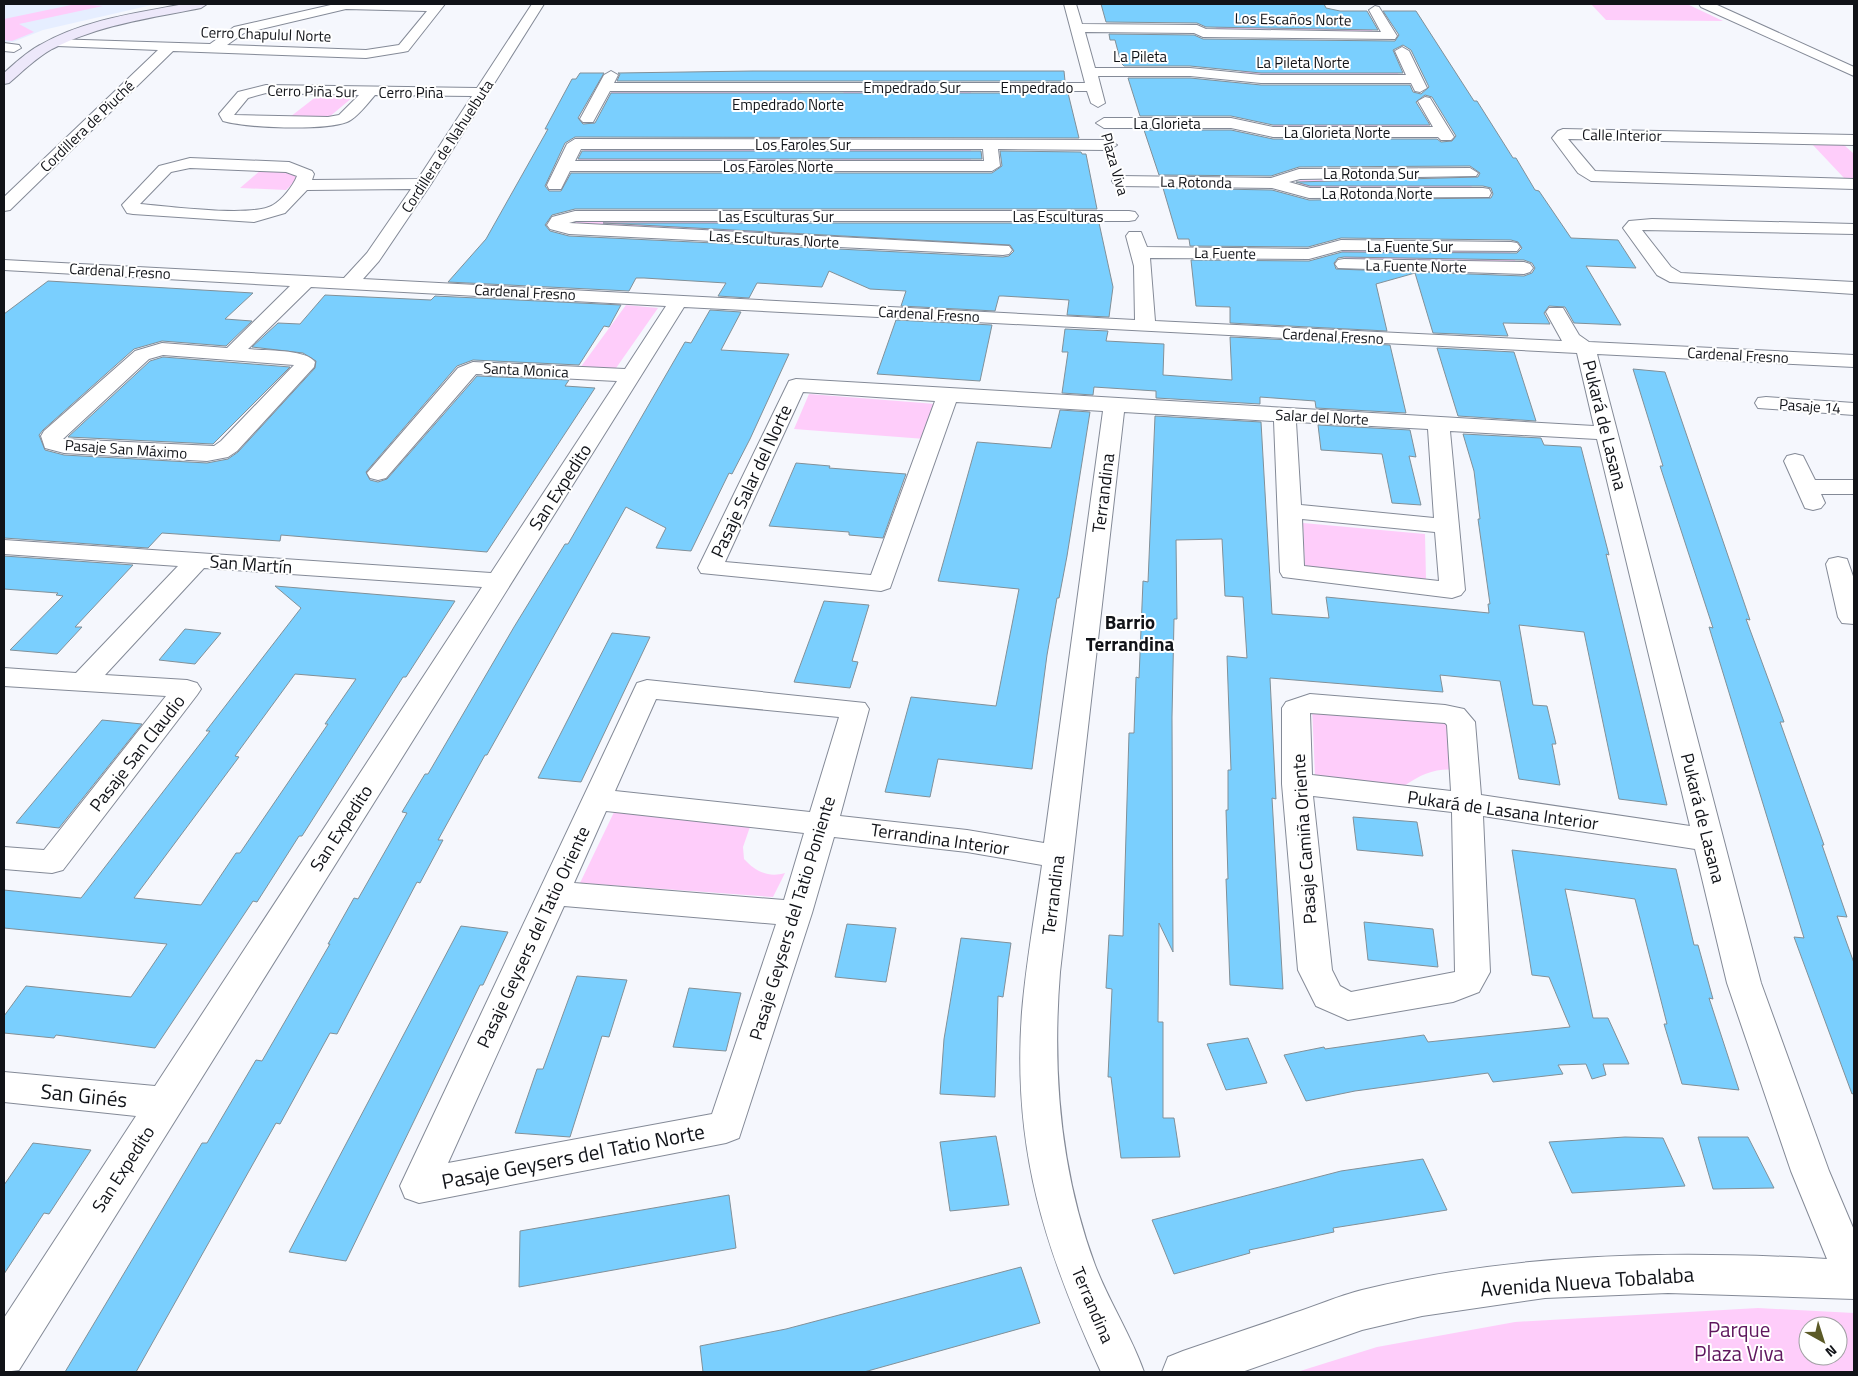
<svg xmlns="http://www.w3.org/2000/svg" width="1858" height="1376" font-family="'Titillium Web',sans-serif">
	<rect width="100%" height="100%" fill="#f5f7fd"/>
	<path fill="#e6eeff" d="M4 4H156L43 30 13 42H4Z"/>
	<path fill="#fecdfa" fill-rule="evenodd" d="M76 4 103 6 19 24 34 32 12 41 4 40V19Z
		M1591 4H1687L1723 21 1606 20Z
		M1215 25 1369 26 1374 33H1218Z
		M1239 68H1394L1400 76H1243Z
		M613 89H802L800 102 607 101Z
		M844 90H971V102L842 101Z
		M317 96 353 97 328 118 290 117Z
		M1271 120H1425L1431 129H1275Z
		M1812 144 1844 145 1854 154V179H1845Z
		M585 148H791L788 163 578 162Z
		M833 149 971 150V163L831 162Z
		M262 169 306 171 286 190 240 188Z
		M1465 178 1472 187 1304 189 1299 180Z
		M574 220 786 222 783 235 573 223Z
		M1341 249 1510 252 1518 265 1346 261Z
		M626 305 658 308 614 371 580 368Z
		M809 394 936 404 925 439 794 429Z
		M1303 523 1425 534 1426 579 1305 568Z
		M1312 707 1449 721 1457 770C1435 768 1422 774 1404 786L1315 776Z
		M616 808 751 824 743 847 744 859C755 871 768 878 785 873L773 897 580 883Z
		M1758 1308 1854 1313V1372H1297L1377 1347 1515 1322ZM1808 1326H1838V1356H1808Z"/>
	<path fill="#7acffe" stroke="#829098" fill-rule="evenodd" d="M1101 4H1324L1326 8 1340 11H1367L1378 30 1206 27 1197 23 1106 22Z
		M1383 11H1416L1474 101H1477L1513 158H1516L1535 190 1539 191 1571 238 1618 240 1636 268 1586 266 1621 325 1574 323 1565 307 1549 306 1544 313 1550 324 1503 323 1508 336 1433 333 1415 273 1376 284 1387 331 1230 323V307L1196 306 1191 260 1309 261 1342 252 1517 253 1522 248 1518 242 1511 240 1341 238 1308 247 1190 246 1189 239H1178L1163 188 1272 190 1309 200 1491 198 1493 194 1491 188 1483 186H1310L1296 182 1478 177 1480 173 1470 166 1299 167 1271 176 1159 175 1144 130H1231L1273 139H1437L1441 142 1452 141 1456 136 1432 97 1425 95 1416 102 1430 125H1273L1231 116H1140L1128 78H1190L1261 85H1410L1413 92 1421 94 1429 87 1411 50 1403 45 1393 50 1403 73H1261L1190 66H1124L1121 63 1115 40H1110L1109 34 1194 35 1203 39 1395 41 1399 35ZM1344 257 1524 260 1532 263 1535 268 1532 273 1524 276 1336 269 1334 263 1338 258Z
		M753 71H1064L1065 81H617L620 74 618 73Z
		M580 73H604L578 118 583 124 595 123 611 93H1068L1079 138 575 137 565 143 545 186 549 191H561L571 173H992L1002 166 1000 151 1081 152 1082 154H1086L1097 209H575L552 215 545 225 550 231 569 236 1003 257 1009 256 1014 251 1010 245 603 223H1099L1113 287 1109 317 1067 315 1069 300 1003 296H999L995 311 901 306 906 291 870 289 829 271 822 287 757 283 749 298 718 296 726 283 644 278H636L629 291 448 282 486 239 548 129H545L572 79H576Z
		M582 151H981L982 159H578Z
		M48 281 253 293 225 319 252 321 226 346 162 341 134 349 43 430 39 435 45 450 64 455 207 463 228 459 238 452 315 368 316 361 303 353 252 347 278 323 300 324 325 295 431 300 435 296 621 305 609 327 604 326 579 365 473 360 457 366 366 472 370 480 378 482 387 479 477 376 569 380 565 386 595 388 487 552 281 535 280 541 162 533 148 548 4 538V314Z
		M710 310 741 312 721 350 789 354 750 439 732 474 729 473 691 551 656 548 666 528 626 507 487 755H485L438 840H443L420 883 417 882 337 1034 330 1033 280 1124 276 1123 136 1372H65L202 1143H207L256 1060 262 1061 330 944H328L354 898 358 899 407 813 402 812 425 774H428L514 627 565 544H568L685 342 691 343Z
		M896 320 992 325 980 381 877 374Z
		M1065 329 1108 331 1106 341 1164 344 1163 375 1232 380 1230 337 1390 345 1406 413 1316 408 1315 401 1260 397V404L1156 398V391L1094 387 1093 395 1062 393 1068 352H1062Z
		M1437 348 1514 352 1536 421 1458 416Z
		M163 357 290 367 213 444 68 437 150 361Z
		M1633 369 1665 372 1750 620 1746 619 1784 722H1780L1824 845H1822L1847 917 1837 916 1854 963V1093L1852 1094 1794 937 1804 938 1709 627 1713 628 1660 466H1663Z
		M1060 410 1090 412 1067 556 1059 598H1057L1047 655 1032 769 938 759 930 797 885 792 911 697 996 706 1019 589 938 581 977 442 1051 448Z
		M1155 416 1261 422 1272 614 1329 618 1326 597 1489 613 1488 604H1490L1478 519H1480L1474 471 1463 434 1541 438 1544 445 1581 447 1609 555 1606 554 1667 805 1619 799 1584 632 1519 625 1533 705 1547 706 1556 744H1552L1560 785 1519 779 1500 681 1440 675 1443 692 1270 678 1276 799 1272 798 1283 989 1230 985 1226 879H1228L1226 810H1228V770H1231L1227 656 1247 658 1243 597 1225 596 1222 539 1176 540 1177 619H1174L1172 717 1173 952 1159 923 1158 1022H1163V1118H1174L1180 1157 1121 1158 1111 1077H1108L1112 989 1106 988 1109 935 1123 936 1129 733H1134L1136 677 1139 678 1143 581 1148 582Z
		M1318 425 1410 430 1416 457 1409 456 1421 505 1392 503 1382 454 1321 450Z
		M796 463 830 466 829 468 906 474 883 538 849 535V532L769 526Z
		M4 556 133 565 75 627H82L57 654 10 650 63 596 56 595 58 593 4 589Z
		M275 586 455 601 406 677H403L302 836H299L257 902 253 901 155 1048 56 1035 54 1038 4 1033V1016L26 986 131 997 167 944 4 928V890L81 898 210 731H206L301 608ZM295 674 356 679 325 724H328L240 853H236L201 905 134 898 239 757 235 756Z
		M824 601 869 605 852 661 858 662 850 688 794 682Z
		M185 629 221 633 195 664 159 660Z
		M612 633 650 637 581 782 538 778Z
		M102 720 142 724 59 828 16 823Z
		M1353 817 1417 822 1423 856 1357 850Z
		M1512 850 1676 869 1694 945H1698L1713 999 1709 998 1739 1090 1682 1084 1664 1024H1667L1635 899 1565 889 1593 1018H1608L1629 1064H1603L1606 1075 1592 1079 1586 1064 1558 1065 1563 1074 1493 1082 1488 1073 1355 1091 1306 1101 1284 1055 1324 1047 1325 1049 1424 1035 1428 1042 1570 1027 1549 977 1532 975Z
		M1364 922 1433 929 1438 967 1368 960Z
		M847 924 896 928 886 982 835 977Z
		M461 926 508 932 483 985H480L346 1261 289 1252Z
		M961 938 1011 943 1003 997 998 996 995 1097 940 1094 944 1039Z
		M577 976 627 980 609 1037 602 1036 570 1137 515 1133 537 1069H543Z
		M689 988 741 993 726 1051 673 1047Z
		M1248 1038 1267 1083 1226 1090 1207 1044Z
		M996 1136 1009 1205 950 1211 940 1142Z
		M1625 1137 1663 1138 1685 1186 1572 1193 1549 1142Z
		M1698 1137H1748L1774 1188 1713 1189Z
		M33 1143 91 1150 49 1214 44 1213 4 1274V1185Z
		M1423 1159 1447 1210 1333 1228 1334 1232 1249 1250 1250 1253 1174 1274 1152 1220 1341 1171Z
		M729 1195 736 1248 519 1287 520 1231Z
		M1021 1267 1040 1323 864 1372H703L700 1346 786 1329Z"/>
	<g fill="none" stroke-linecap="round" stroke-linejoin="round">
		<g stroke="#848a97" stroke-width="2">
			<path id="minor" d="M335 4H445L408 51 403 52 366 58 173 51 10 210 4 211V197L158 50 57 46 52 45 50 42 52 39 210 44 234 27ZM346 9 427 11 399 45 366 50 227 45 244 33Z
				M532 4H544L431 184 379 261 363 279 1135 320 1134 266 1126 236 1129 232H1141L1147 247 1308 249 1341 240 1511 242 1517 243 1520 247 1517 251 1342 250 1309 259 1150 258 1155 321 1562 341 1546 312 1549 308H1563L1579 335 1589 342 1854 355V367L1597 354 1761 983 1829 1171 1854 1230V1299L1668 1293 1545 1298 1422 1316 1362 1330 1242 1372H1162L1168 1357 1183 1351C1220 1338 1257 1326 1294 1313 1316 1306 1338 1296 1362 1290 1514 1253 1670 1250 1827 1259L1791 1171 1727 983 1695 849 1483 816 1490 972 1479 992 1453 1002 1348 1020 1316 1006 1298 970 1282 784V708L1286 702 1310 694 1445 705 1464 709 1475 722 1481 795 1690 826 1597 439 1450 431 1465 590 1461 595 1452 598 1283 577 1280 572 1274 421 1124 412 1060 972C1052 1072 1060 1170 1095 1265 1109 1302 1131 1335 1144 1372H1101C1045 1250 1012 1149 1022 1012 1026 963 1035 914 1042 865L967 852 834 837 812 913 739 1138 726 1143 419 1203 405 1198 400 1186 637 683 647 680 865 703 869 709 840 816 967 830 1044 843 1103 411 956 402 890 588 881 591 701 573 698 568 789 381 796 379 1594 426 1577 353 684 307 19 1370 4 1372V1318L136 1116 4 1102V1072L155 1086 482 587 204 568 105 675 187 680 197 683 201 689 197 695 63 870 52 873 4 869V847L44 850 166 696 4 686V668L76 673 178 566 4 554V540L491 573 617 381 476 374 386 478 378 480 370 478 367 473 458 368 473 362 625 369 666 306 311 287 248 349C264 351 306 349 315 362L314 367 237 451 228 457 207 461 64 453 45 448 41 436 44 431 135 351 162 343 227 348 290 286 4 270V260L344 278 367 253 411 189 307 190 285 213 254 222 133 214 127 213 122 205 159 166 190 158 289 162 312 171 314 174 312 180 418 179 472 96 375 95C368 103 357 118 347 122 323 131 248 128 223 121L219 114 238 92 266 85 477 88ZM266 93 359 95 339 115 328 117 234 115 248 98ZM190 168 286 172 297 176C293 186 282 200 273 205 252 218 168 206 140 204L171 172ZM163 355 294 365 221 441 214 446 63 439 149 359ZM803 392 935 401 871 575 725 562ZM1296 422 1428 429 1434 518 1301 505ZM1302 519 1435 532 1439 581 1304 566ZM656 699 839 717 810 812 615 791ZM1310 713 1445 723 1447 725 1451 791 1312 775ZM1313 796 1452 812 1455 972 1351 992 1340 986 1332 970ZM606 811 804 833 784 900 574 883ZM564 906 776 924 712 1114 448 1163Z
				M1064 4H1076L1082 24 1197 25 1206 29 1381 32 1369 10 1375 6 1379 7 1397 36 1395 39 1203 37 1194 33 1085 32 1095 68H1190L1261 75H1406L1395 51 1402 47 1409 51 1427 88 1420 92 1415 91 1411 83H1261L1190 76H1098L1105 103 1098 107 1091 103 1087 91H610L593 122H583L580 119 604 75 611 71 618 75 614 83H1085Z
				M1699 4H1715L1854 67V76L1701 7Z
				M4 43 19 45 21 48 14 52 4 51Z
				M1425 97 1430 98 1454 137 1451 140H1441L1438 137H1273L1231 128H1104L1096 123 1104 118H1231L1273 127H1433L1418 101Z
				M1563 129 1854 135V145L1568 139 1595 171 1854 179V189L1591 181 1578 173 1552 138 1558 131Z
				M575 139 1109 140 1117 145 1109 150 998 149 1000 166 992 171H570L561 189H549L547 185 567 144ZM581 149H983L984 161H575Z
				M1470 168 1478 173 1476 176 1300 179 1289 182 1310 188H1483L1489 189 1491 193 1489 197 1309 198 1272 188 1120 186 1114 184 1112 181 1114 178 1120 176 1271 178 1299 169Z
				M575 211H1129L1135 212 1138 216 1135 220 1129 221H576L569 223 1009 246 1012 250 1009 254 1003 255 569 234 550 229 547 225 552 217Z
				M1652 219 1854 224V234L1642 230 1671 267 1681 273 1854 282V294L1670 282 1657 275 1623 228 1629 221Z
				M1344 259 1524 262 1530 264 1533 268 1530 272 1524 274 1338 268 1335 264 1338 260Z
				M1766 397 1854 403V415L1758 408 1755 403 1758 398Z
				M1795 454 1803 456 1815 480H1854V494H1821L1825 503 1821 508 1813 510 1805 508 1784 461 1787 456Z
				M1838 557 1847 559 1854 579V624L1842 623 1838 617 1826 564 1829 559Z"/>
		</g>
		<g stroke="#848a97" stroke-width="2">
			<path id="secondary" d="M184 4H207L201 8C151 18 98 25 52 49 36 58 23 71 9 83L4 84V73C15 63 27 52 40 45 83 20 136 13 184 4Z"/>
		</g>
		<use href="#minor" fill="#fff" fill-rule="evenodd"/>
		<use href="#secondary" fill="#ede8fa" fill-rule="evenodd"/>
	</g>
	<g text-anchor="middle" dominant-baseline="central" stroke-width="4" stroke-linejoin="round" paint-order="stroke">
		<g font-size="15" fill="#111318" stroke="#fff">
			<text transform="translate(1293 19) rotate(1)">Los Escaños Norte</text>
			<text transform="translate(266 34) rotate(2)">Cerro Chapulul Norte</text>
			<text x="1140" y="56">La Pileta</text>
			<text x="1303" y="62">La Pileta Norte</text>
			<text x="912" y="87">Empedrado Sur</text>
			<text x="1037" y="87">Empedrado</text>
			<text transform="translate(312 91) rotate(1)">Cerro Piña Sur</text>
			<text x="411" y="92">Cerro Piña</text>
			<text x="788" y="104">Empedrado Norte</text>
			<text x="1167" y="123">La Glorieta</text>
			<text transform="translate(87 126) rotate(-44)">Cordillera de Piuché</text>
			<text x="1337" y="132">La Glorieta Norte</text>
			<text transform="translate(1622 135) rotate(1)">Calle Interior</text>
			<text x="803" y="144">Los Faroles Sur</text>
			<text transform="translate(447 146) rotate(-57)">Cordillera de Nahuelbuta</text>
			<text transform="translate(1115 164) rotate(74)">Plaza Viva</text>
			<text x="778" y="166">Los Faroles Norte</text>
			<text x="1371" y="173">La Rotonda Sur</text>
			<text transform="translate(1196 182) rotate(1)">La Rotonda</text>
			<text x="1377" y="193">La Rotonda Norte</text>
			<text x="776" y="216">Las Esculturas Sur</text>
			<text x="1058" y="216">Las Esculturas</text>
			<text transform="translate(774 239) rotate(3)">Las Esculturas Norte</text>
			<text x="1410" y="246">La Fuente Sur</text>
			<text transform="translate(1225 253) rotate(1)">La Fuente</text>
			<text transform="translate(1416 266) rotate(1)">La Fuente Norte</text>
			<text transform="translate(120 271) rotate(3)">Cardenal Fresno</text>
			<text transform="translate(525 292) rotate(3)">Cardenal Fresno</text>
			<text transform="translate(929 314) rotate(3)">Cardenal Fresno</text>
			<text transform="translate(1333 336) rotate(3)">Cardenal Fresno</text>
			<text transform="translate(1738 355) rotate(3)">Cardenal Fresno</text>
			<text transform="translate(526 370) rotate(3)">Santa Monica</text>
			<text transform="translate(1810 406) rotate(4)">Pasaje 14</text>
			<text transform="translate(1322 417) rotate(3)">Salar del Norte</text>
			<text transform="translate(126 449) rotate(4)">Pasaje San Máximo</text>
		</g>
		<g font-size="18" fill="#111318" stroke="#fff">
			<text transform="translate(1605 425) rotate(76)">Pukará de Lasana</text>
			<text transform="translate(751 481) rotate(-65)">Pasaje Salar del Norte</text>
			<text transform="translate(560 487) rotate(-57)">San Expedito</text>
			<text transform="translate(1103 493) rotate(-83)">Terrandina</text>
			<text transform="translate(251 564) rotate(4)">San Martín</text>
			<text transform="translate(137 753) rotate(-52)">Pasaje San Claudio</text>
			<text transform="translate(1503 810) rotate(8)">Pukará de Lasana Interior</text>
			<text transform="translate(1703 818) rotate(76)">Pukará de Lasana</text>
			<text transform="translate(341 828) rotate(-57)">San Expedito</text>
			<text transform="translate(940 839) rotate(8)">Terrandina Interior</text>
			<text transform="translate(1304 839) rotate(-94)">Pasaje Camiña Oriente</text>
			<text transform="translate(1053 895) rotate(-83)">Terrandina</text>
			<text transform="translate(792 918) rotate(-73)">Pasaje Geysers del Tatio Poniente</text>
			<text transform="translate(533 937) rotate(-65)">Pasaje Geysers del Tatio Oriente</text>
			<text transform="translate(123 1169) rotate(-57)">San Expedito</text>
			<text transform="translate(1093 1305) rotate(67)">Terrandina</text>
		</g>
		<g font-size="19" font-weight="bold" fill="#111318" stroke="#fff">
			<text x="1130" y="621">Barrio<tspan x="1130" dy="22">Terrandina</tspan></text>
		</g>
		<g font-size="21" fill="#111318" stroke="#fff">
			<text transform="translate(84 1095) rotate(6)">San Ginés</text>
			<text transform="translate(573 1156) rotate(-11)">Pasaje Geysers del Tatio Norte</text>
			<text transform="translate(1587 1281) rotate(-4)">Avenida Nueva Tobalaba</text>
		</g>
		<g font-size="21" fill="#5f175e" stroke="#fff">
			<text x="1739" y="1329">Parque<tspan x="1739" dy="24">Plaza Viva</tspan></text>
		</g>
	</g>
	<rect width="1858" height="1376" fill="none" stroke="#111318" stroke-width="10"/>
	<g transform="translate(1823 1341) rotate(141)"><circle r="24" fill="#ffffff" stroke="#a0a1a3"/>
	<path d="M0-4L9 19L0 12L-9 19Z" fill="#5b5a27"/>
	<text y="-8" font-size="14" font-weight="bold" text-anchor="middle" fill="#111318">N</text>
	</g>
</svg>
